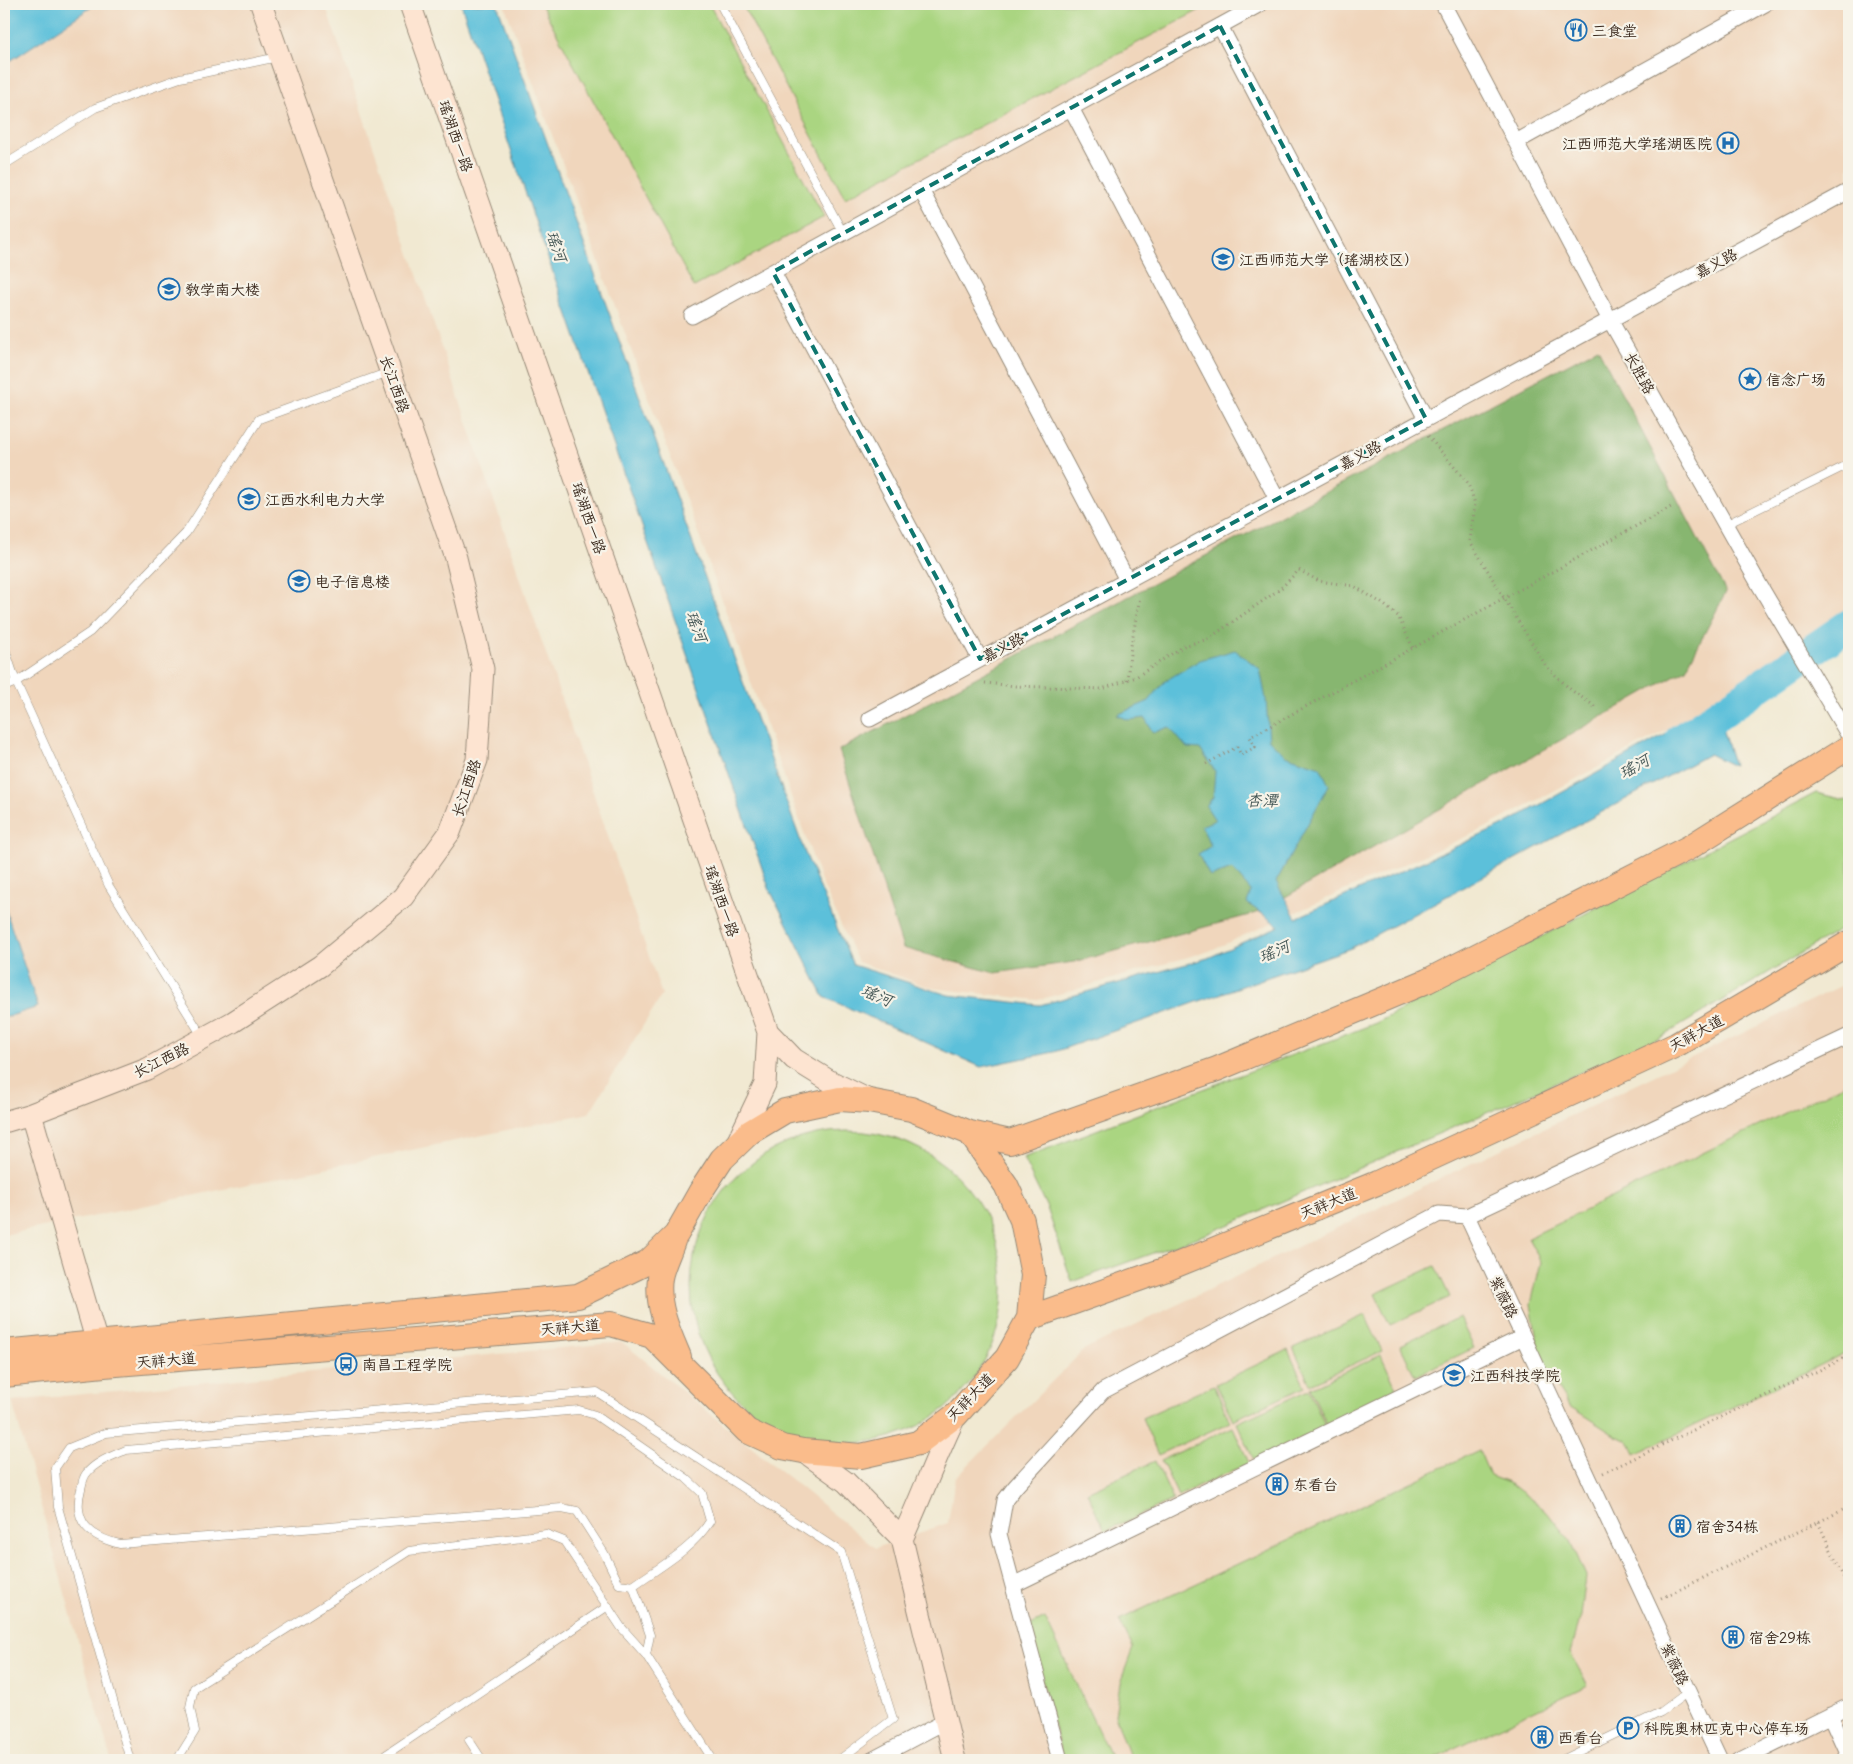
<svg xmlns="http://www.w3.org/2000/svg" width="1853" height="1764" font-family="Delius,'LXGW WenKai TC',sans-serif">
	<rect width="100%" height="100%" fill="#f7f3e8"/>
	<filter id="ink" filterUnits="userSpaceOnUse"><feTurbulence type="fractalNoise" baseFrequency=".02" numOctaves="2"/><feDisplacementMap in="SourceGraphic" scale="10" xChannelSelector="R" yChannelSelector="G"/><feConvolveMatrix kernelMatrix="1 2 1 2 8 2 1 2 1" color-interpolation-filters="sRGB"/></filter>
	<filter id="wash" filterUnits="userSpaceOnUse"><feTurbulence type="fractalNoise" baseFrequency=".0096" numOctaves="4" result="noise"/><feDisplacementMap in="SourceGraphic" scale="20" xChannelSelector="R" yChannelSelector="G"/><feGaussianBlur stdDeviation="1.12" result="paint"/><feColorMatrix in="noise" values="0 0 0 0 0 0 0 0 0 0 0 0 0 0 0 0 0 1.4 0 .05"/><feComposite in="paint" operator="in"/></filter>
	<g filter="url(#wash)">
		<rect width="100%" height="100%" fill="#f1e9d2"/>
		<path fill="#f0d6bc" d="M4 4H325L662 995 589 1113 4 1235Z
			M504 4H1849V608L1684 721 1483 829 1209 951 1038 1000 932 988 858 962 821 881 691 513Z
			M1849 982V1760H111L12 1401 622 1342 875 1548 948 1523 955 1478 1085 1349Z"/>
		<path fill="#aad581" stroke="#728050" d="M541 4H709L824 217 694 287Z
			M742 4H1211L845 198Z
			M1816 793 1849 801V924L1660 1038 1209 1233 1072 1282 1047 1208 1023 1158 1376 1023Z
			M1849 1082V1351L1635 1454 1629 1441 1616 1436 1569 1406 1541 1363 1531 1304 1541 1262 1528 1238Z
			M691 1287a156 156 0 1 1 312 0a156 156 0 1 1-312 0Z
			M1435 1266 1450 1297 1390 1325 1375 1294Z
			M1365 1315 1382 1351 1310 1384 1293 1348Z
			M1459 1317 1474 1348 1415 1376 1400 1345Z
			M1288 1350 1305 1387 1233 1420 1216 1384Z
			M1381 1355 1398 1392 1327 1425 1310 1388Z
			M1214 1385 1230 1422 1158 1455 1142 1418Z
			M1309 1390 1326 1427 1254 1460 1237 1423Z
			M1233 1427 1249 1463 1178 1496 1161 1460Z
			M1479 1450 1490 1476 1511 1484 1545 1510 1571 1542 1586 1576 1581 1616 1570 1653 1588 1685 1430 1760H1131L1115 1715 1120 1683 1133 1648 1119 1620Z
			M1155 1461 1173 1500 1105 1531 1087 1492Z
			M1045 1618 1112 1760H1063L1027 1627Z"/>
		<path fill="#87b66f" stroke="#617046" d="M1598 348 1726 592 1686 669 1257 913 1074 962 995 973 903 948 839 750Z"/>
		<path fill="#5cc0da" stroke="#4c757c" d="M4 4H96L4 65Z
			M461 4H497L805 853 853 965 948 995 1040 1005 1208 958 1279 926 1247 903 1251 891 1232 869 1210 877 1198 854 1211 846 1201 826 1215 820 1206 806 1213 797 1215 771 1200 749 1187 748 1169 727 1153 733 1145 718 1129 720 1117 715 1149 701 1165 681 1200 660 1235 650 1260 669 1266 699 1269 740 1285 755 1320 767 1329 785 1276 882 1296 918 1502 826 1715 707 1734 766 1709 754 1351 948 1054 1052 981 1067 824 997 769 888 543 244Z
			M4 905 38 1007 4 1018Z"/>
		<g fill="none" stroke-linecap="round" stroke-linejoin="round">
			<path stroke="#5cc0da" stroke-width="32" d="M1681 739 1697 729 1849 625"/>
		</g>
	</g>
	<g filter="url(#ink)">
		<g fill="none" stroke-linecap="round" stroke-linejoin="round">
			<g stroke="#968a78" stroke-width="9">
				<path id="lane" d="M720 4 843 233
					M4 165 95 108 180 78 278 57
					M1725 525 1849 464
					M4 646 16 682 109 886 202 1036
					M4 687 16 682 90 632 186 533 259 419 389 372
					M579 1410 595 1415 686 1478 702 1493 710 1521C692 1550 659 1567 633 1586L619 1584 604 1553 577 1511 562 1508 120 1544C90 1537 72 1522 81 1489 82 1484 83 1478 86 1474 95 1462 112 1456 126 1450Z
					M633 1586 650 1635 646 1655 713 1760
					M469 1740 482 1760
					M130 1760 58 1507 55 1468 69 1448 106 1433 597 1392 841 1552 893 1719 839 1760
					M177 1760 195 1731 190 1707 194 1688 409 1551 546 1534 564 1541 621 1627 646 1655
					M378 1760 608 1606
					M1562 1760 1661 1712 1688 1692"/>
			</g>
			<g stroke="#968a78" stroke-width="17">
				<path id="street" d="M1443 4 1610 320 1760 586 1849 736
					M1220 26 1426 419
					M1071 108 1277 499
					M1516 142 1765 4
					M921 190 1127 580
					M773 272 980 659
					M692 316 1260 4
					M870 719 1849 191
					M1013 1585 1523 1337
					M1830 1715 1849 1757
					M872 1760 946 1721
					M1060 1760 999 1534 1005 1500 1015 1487 1103 1391 1439 1214 1467 1216
					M1720 1760 1467 1216 1849 1036
					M1740 1760 1849 1706"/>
			</g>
			<g stroke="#968a78" stroke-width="23">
				<path id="secondary" d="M410 4 768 1032
					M4 1122 31 1114
					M736 1145 765 1084 768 1032 794 1059 828 1080 869 1100
					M102 1360 31 1114 147 1069 233 1022 320 966 403 897 450 832 477 760 483 669 456 558 261 4
					M803 1451 846 1482 902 1539 955 1760
					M902 1539C921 1498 936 1456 956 1415"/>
			</g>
			<g stroke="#968a78" stroke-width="26">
				<path id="primary" d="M970 1133 1006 1185 1022 1220 1033 1275 1029 1318
					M673 1241C669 1253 662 1266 660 1278 656 1306 669 1333 679 1357
					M4 1352 578 1296 648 1262 676 1235 701 1191 722 1159 750 1132 785 1111 840 1099 869 1101 911 1109 970 1133 1010 1142 1217 1069 1427 981 1690 847 1849 747
					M4 1375 104 1365 611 1324 652 1336 747 1431 782 1447 803 1451 861 1456 918 1443 956 1415 1007 1358 1029 1318 1164 1270 1377 1183 1676 1045 1849 943"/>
			</g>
			<path stroke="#968a78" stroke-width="3" stroke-dasharray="1 4" stroke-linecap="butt" d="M1428 436 1467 482 1471 491 1475 504 1470 541 1504 598 1546 666 1571 690 1593 705 1596 710
				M1127 680 1131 646 1140 597
				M985 683 1015 686 1102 689 1136 677 1184 646 1208 639 1280 589 1299 570 1319 581 1354 586 1383 604 1398 616 1413 648
				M1206 764 1237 747 1241 755 1255 747 1250 737 1671 507
				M1603 1473 1849 1356
				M1818 1522 1849 1589
				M1662 1598 1849 1507
				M1822 1760 1831 1756"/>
			<use href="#lane" stroke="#fff" stroke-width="8"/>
			<use href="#street" stroke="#fff" stroke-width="15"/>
			<use href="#secondary" stroke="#fde4d1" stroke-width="21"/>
			<use href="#primary" stroke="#fabc8b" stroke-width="24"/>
		</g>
	</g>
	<path fill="none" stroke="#0f766e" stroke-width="4" stroke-dasharray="10 6" stroke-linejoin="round" d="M1220 26 1426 419 980 659 773 272Z"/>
	<defs>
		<g id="restaurant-ring" transform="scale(1.125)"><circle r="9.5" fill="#f7f3e8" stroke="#1f6fb2" stroke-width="1.5"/><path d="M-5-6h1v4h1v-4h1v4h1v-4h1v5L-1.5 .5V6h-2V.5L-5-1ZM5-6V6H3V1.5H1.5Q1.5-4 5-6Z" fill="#1f6fb2"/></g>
		<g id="hospital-ring" transform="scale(1.125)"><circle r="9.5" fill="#f7f3e8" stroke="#1f6fb2" stroke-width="1.5"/><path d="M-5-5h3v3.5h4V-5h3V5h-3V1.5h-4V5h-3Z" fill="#1f6fb2"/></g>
		<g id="university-ring" transform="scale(1.125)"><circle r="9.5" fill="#f7f3e8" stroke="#1f6fb2" stroke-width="1.5"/><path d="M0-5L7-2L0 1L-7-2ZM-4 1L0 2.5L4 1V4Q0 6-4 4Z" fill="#1f6fb2"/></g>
		<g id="sight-ring" transform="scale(1.125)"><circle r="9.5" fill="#f7f3e8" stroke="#1f6fb2" stroke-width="1.5"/><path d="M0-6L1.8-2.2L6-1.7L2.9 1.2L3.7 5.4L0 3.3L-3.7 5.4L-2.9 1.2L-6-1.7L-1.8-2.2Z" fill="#1f6fb2"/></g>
		<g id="bus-ring" transform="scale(1.125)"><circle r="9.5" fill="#f7f3e8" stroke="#1f6fb2" stroke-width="1.5"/><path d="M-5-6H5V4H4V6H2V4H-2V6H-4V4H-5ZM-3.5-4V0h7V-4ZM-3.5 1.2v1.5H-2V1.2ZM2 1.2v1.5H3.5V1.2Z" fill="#1f6fb2"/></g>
		<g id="building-ring" transform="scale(1.125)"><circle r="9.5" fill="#f7f3e8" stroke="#1f6fb2" stroke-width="1.5"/><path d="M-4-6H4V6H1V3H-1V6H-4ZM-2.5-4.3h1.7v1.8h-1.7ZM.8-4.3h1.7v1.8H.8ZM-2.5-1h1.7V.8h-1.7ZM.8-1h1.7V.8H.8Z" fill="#1f6fb2"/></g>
		<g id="parking-ring" transform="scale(1.125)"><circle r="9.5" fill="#f7f3e8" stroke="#1f6fb2" stroke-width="1.5"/><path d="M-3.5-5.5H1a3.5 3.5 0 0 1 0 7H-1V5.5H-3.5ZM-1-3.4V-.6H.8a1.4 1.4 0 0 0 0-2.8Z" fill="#1f6fb2"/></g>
	</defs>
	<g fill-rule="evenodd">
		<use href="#restaurant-ring" x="1576" y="30"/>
		<use href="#hospital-ring" x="1728" y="143"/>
		<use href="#university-ring" x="1223" y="259"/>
		<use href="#university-ring" x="169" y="289"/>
		<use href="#sight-ring" x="1750" y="379"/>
		<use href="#university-ring" x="249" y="499"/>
		<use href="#university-ring" x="299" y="581"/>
		<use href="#bus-ring" x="346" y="1364"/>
		<use href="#university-ring" x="1454" y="1375"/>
		<use href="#building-ring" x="1277" y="1484"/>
		<use href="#building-ring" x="1680" y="1526"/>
		<use href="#building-ring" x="1733" y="1637"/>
		<use href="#parking-ring" x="1628" y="1728"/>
		<use href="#building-ring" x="1542" y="1737"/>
	</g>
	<g text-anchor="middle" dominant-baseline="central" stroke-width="4.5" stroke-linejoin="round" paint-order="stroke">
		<g font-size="15" fill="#3b2a1e" stroke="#f7f3e8" text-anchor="start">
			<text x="1592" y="30">三食堂</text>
			<text x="1712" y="143" text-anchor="end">江西师范大学瑶湖医院</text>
			<text x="1239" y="259">江西师范大学（瑶湖校区）</text>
			<text x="185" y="289">教学南大楼</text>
			<text x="1766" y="379">信念广场</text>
			<text x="265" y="499">江西水利电力大学</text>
			<text x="315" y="581">电子信息楼</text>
			<text x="362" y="1364">南昌工程学院</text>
			<text x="1470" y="1375">江西科技学院</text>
			<text x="1293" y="1484">东看台</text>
			<text x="1696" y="1526">宿舍34栋</text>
			<text x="1749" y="1637">宿舍29栋</text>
			<text x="1644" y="1728">科院奥林匹克中心停车场</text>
			<text x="1558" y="1737">西看台</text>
		</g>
		<g font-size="15" fill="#3b2a1e" stroke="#f7f3e8">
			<text transform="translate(456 136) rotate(71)">瑶湖西一路</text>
			<text transform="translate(1716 263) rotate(-28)">嘉义路</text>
			<text transform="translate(1640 373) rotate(61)">长胜路</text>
			<text transform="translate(395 384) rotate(71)">长江西路</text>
			<text transform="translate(1360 455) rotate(-28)">嘉义路</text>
			<text transform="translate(589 518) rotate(71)">瑶湖西一路</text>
			<text transform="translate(1003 647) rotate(-28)">嘉义路</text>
			<text transform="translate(466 788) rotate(-71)">长江西路</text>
			<text transform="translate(722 901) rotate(71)">瑶湖西一路</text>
			<text transform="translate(1696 1033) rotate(-29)">天祥大道</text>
			<text transform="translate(161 1060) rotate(-26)">长江西路</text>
			<text transform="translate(1328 1203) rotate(-22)">天祥大道</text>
			<text transform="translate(1504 1297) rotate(65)">紫薇路</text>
			<text transform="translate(570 1327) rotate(-5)">天祥大道</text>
			<text transform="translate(166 1360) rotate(-5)">天祥大道</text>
			<text transform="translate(970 1397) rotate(-46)">天祥大道</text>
			<text transform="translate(1675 1664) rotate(65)">紫薇路</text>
		</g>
		<g font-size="16" font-style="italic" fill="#455756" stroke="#f7f3e8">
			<text transform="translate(557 246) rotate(70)">瑶河</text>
			<text transform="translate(697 626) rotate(69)">瑶河</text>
			<text transform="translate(1634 766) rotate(-30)">瑶河</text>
			<text x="1262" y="800">杏潭</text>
			<text transform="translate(1274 951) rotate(-24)">瑶河</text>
			<text transform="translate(877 995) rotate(22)">瑶河</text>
		</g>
	</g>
	<rect width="1853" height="1764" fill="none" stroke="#f7f3e8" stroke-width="20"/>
</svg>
